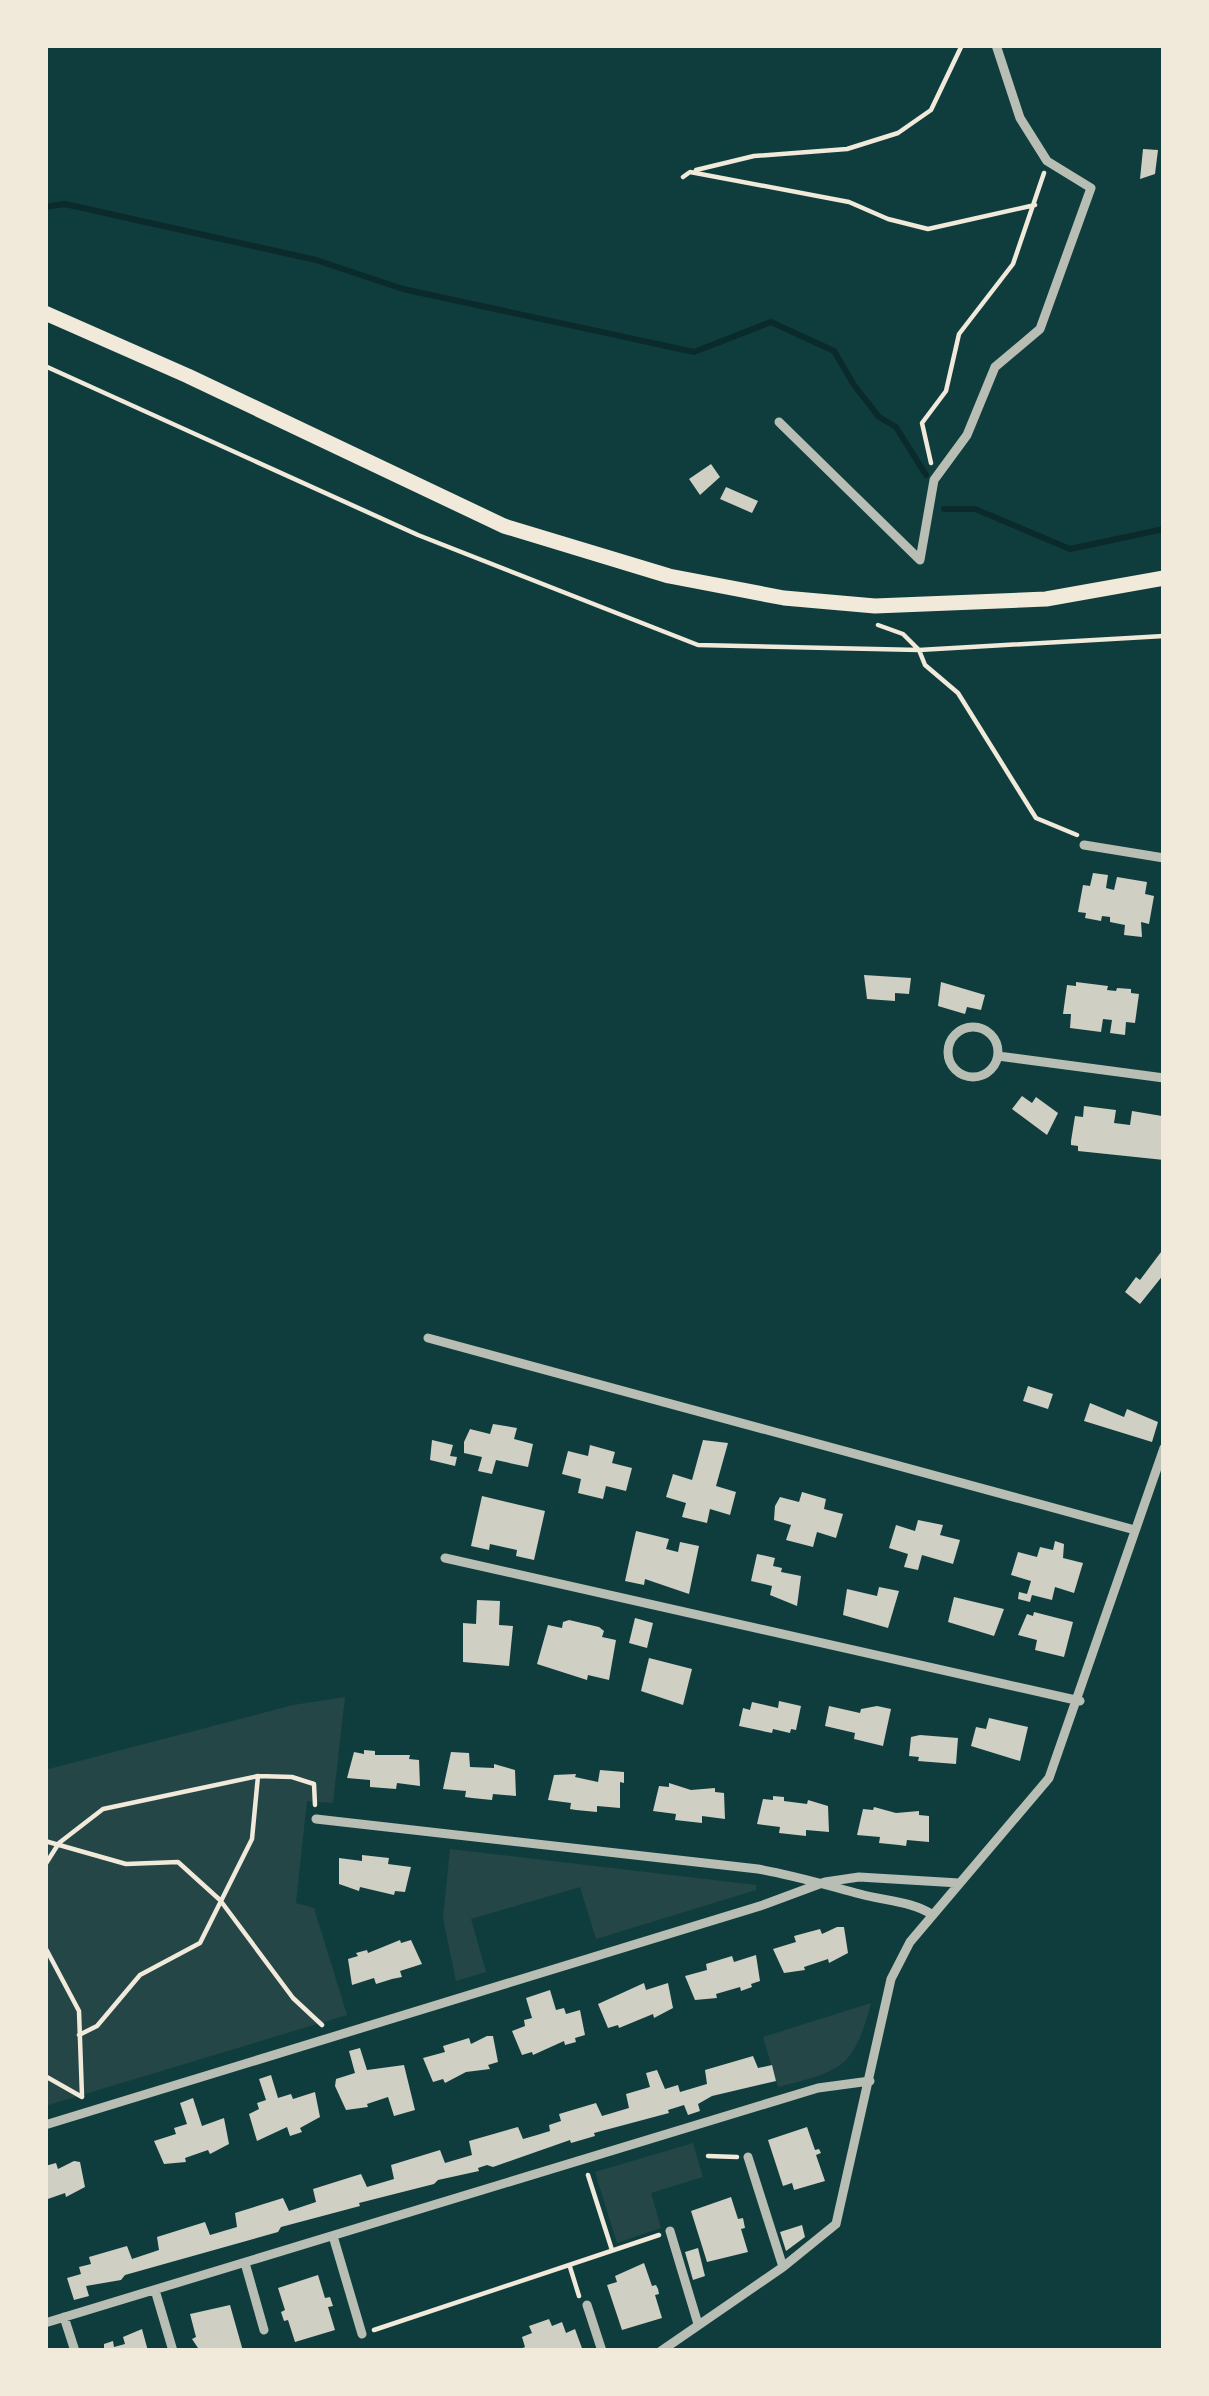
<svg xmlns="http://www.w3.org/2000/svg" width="1209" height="2396" font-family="Spectral,serif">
	<rect width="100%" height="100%" fill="#0f3d3e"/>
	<path fill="#244646" d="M345 1697 333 1803 307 1801 296 1903 314 1908 347 2015 45 2106V1770L293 1705Z
		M450 1849 756 1885V1890L596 1939 580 1887 471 1919 486 1972 456 1981 443 1918Z
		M871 2003C854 2068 842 2071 778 2087L763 2037Z
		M693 2143 703 2177 651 2193 661 2228 617 2243 595 2172Z"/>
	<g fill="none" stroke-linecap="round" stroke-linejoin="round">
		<path stroke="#0a2a2b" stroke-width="6" d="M45 207 65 204 316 260 403 289 694 352 771 322 834 351 854 385 879 417 896 427 926 475
			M944 509H975L1070 549 1164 529"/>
	</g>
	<path fill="#cfcfc3" d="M1143 149 1158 150 1155 174 1140 179Z
		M711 464 720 477 700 495 689 479Z
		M726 487 758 501 752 513 720 499Z
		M1093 873 1108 875 1106 888 1114 890 1117 877 1147 882 1145 894 1154 896 1149 924 1141 922 1142 937 1124 935 1125 925 1110 922V917L1102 916 1101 921 1085 918 1086 913 1078 912 1083 885 1090 886Z
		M864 975 911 978 909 994 895 993V1001L867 999Z
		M941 982 985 995 981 1010 967 1007 965 1014 938 1006Z
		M1076 982 1108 986 1107 990 1116 991 1117 988 1131 989V993L1139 994 1135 1023 1126 1022 1125 1035 1110 1033 1112 1020 1103 1019 1101 1032 1070 1028 1071 1014H1063L1067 985 1076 986Z
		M1022 1096 1032 1103 1036 1097 1058 1113 1047 1135 1012 1109Z
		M1084 1106 1116 1110 1114 1123 1130 1125 1132 1111 1162 1116 1164 1160 1078 1151V1146L1071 1145V1141L1075 1116 1083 1117Z
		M1164 1248V1274L1140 1304 1125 1292 1136 1277 1140 1280Z
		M1028 1386 1053 1394 1048 1409 1023 1401Z
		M1090 1403 1124 1417 1127 1409 1158 1422 1152 1442 1084 1421Z
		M493 1424 517 1428 514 1439 533 1444 528 1467 496 1460 492 1474 478 1471 482 1457 464 1453V1442L470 1429 490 1434Z
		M432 1440 453 1445 450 1456 457 1457 455 1466 430 1460Z
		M703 1440 728 1443 716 1486 736 1492 730 1515 710 1509 707 1523 682 1517 686 1503 666 1497 673 1474 692 1480Z
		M590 1445 615 1452 612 1463 632 1468 626 1491 606 1486 603 1499 578 1493 581 1479 562 1474 568 1451 588 1456Z
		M802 1492 826 1499 824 1509 843 1514 836 1538 817 1532 813 1547 786 1540 791 1525 774 1520 775 1506 780 1497 799 1502Z
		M482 1496 545 1511 534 1560 516 1556 517 1550 490 1544 489 1550 471 1546Z
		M918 1520 943 1525 940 1535 960 1540 953 1564 922 1555 918 1570 904 1567 908 1554 889 1548 896 1525 915 1531Z
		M636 1531 669 1539 666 1549 678 1552 680 1542 699 1546 689 1594 645 1579 644 1585 625 1581Z
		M1055 1541 1064 1544 1063 1558 1083 1563 1074 1593 1055 1587 1052 1600 1032 1595 1030 1602 1018 1599 1019 1592 1027 1594 1031 1581 1011 1575 1018 1552 1037 1557 1040 1547 1053 1550Z
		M757 1554 775 1558 773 1566 782 1568 781 1572 801 1576 797 1606 770 1595 772 1586 751 1581Z
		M879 1587 899 1591 888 1628 843 1615 847 1589 877 1596Z
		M954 1597 1004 1609 994 1636 948 1622Z
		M477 1600 500 1601 499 1625 513 1626 509 1666 463 1662V1623L476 1624Z
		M1034 1612 1073 1622 1064 1657 1035 1650 1037 1640 1018 1635 1027 1614 1033 1616Z
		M635 1618 653 1623 647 1648 629 1643Z
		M569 1620 599 1627 604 1631 602 1637 616 1640 609 1680 588 1675 587 1680 537 1664 548 1625 562 1628 563 1622Z
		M649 1658 692 1669 683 1705 641 1691Z
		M779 1701 801 1706 796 1730 791 1729 790 1733 773 1729 772 1733 739 1726 743 1708 750 1710 752 1702 778 1708Z
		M829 1706 860 1713 861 1709 877 1706 891 1709 883 1746 854 1739 855 1733 825 1726Z
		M989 1718 1028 1727 1020 1761 971 1746 976 1727 986 1729Z
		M920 1735 958 1738 956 1764 918 1761 919 1757 909 1756 911 1737Z
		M364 1750 375 1751V1755H410L409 1759 419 1760 420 1786 397 1783 396 1789 370 1787V1780L347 1778 354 1752 364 1754Z
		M451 1752 469 1753 470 1767 494 1768V1764L515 1770 516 1796 493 1794 492 1800 472 1798 465 1797 466 1791 443 1789Z
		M600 1770 624 1772V1783L620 1782V1808L597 1806V1812L576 1810 570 1809 571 1803 548 1800 554 1775 576 1774 575 1777 598 1782Z
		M669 1783 691 1790 715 1788V1792L724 1793 725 1819 702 1816V1823L675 1820 676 1814 653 1811 659 1786 669 1787Z
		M773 1796 784 1797V1801L807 1804 808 1800 828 1806 829 1832 806 1830V1836L779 1833 780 1827 757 1824 763 1799 773 1800Z
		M874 1807 896 1813 919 1811V1815L929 1816V1842L907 1840 906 1846 899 1845 879 1843 880 1837 857 1835 863 1809 873 1810Z
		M362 1855 389 1858 388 1864 411 1867 405 1892 395 1891 394 1895 360 1887 359 1891 339 1884V1858L362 1861Z
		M837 1927H844L848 1953 829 1963 828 1959 804 1967 805 1970 784 1973 773 1949 796 1942 794 1936 820 1929 822 1934Z
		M400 1940 401 1943 411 1940 422 1964 400 1971 402 1977 392 1979 376 1984 374 1978 352 1985 348 1959 358 1956 356 1953 367 1950 368 1953Z
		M756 1955 760 1981 751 1984 752 1987 741 1991 740 1987 716 1994 717 1998 695 2000 685 1976 707 1970 706 1964 732 1956 734 1962Z
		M644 1983 646 1990 668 1983 673 2008 654 2018 653 2014 619 2028 618 2025 608 2028 598 2004Z
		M550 1990 556 2010 564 2008 566 2014 580 2010 585 2035 575 2038 576 2042 565 2045 564 2041 533 2055 532 2052 522 2055 512 2031 525 2026 524 2020 532 2018 526 1998Z
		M487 2036H493L498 2062 488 2065 490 2069 466 2072 445 2083 443 2079 433 2082 423 2058 445 2052 443 2046 469 2038 471 2044Z
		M360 2048 367 2070 404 2065 415 2110 394 2116 388 2097 367 2104 368 2107 346 2110 335 2086 336 2079 355 2073 349 2051Z
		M753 2056 758 2068 772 2065 776 2081 712 2096 698 2104 700 2111 688 2115 684 2105 668 2110 669 2113 594 2133 595 2136 571 2143 570 2140 493 2167 487 2165 478 2168 479 2171 438 2180 434 2184 359 2203 360 2206 281 2227 278 2232 125 2275 121 2280 86 2286 89 2296 74 2300 67 2278 81 2274 79 2267 91 2264 89 2257 127 2246 132 2259 159 2250 157 2237 205 2222 210 2235 237 2227 235 2213 283 2198 289 2211 316 2202 313 2189 361 2174 367 2187 394 2179 391 2165 440 2150 445 2163 472 2155 469 2141 518 2127 523 2139 537 2135 550 2131 549 2125 561 2121 559 2114 596 2103 602 2116 629 2108 626 2094 650 2087 646 2073 657 2070 665 2089 678 2085 680 2092 707 2084 705 2070Z
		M271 2075 278 2098 291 2094 293 2099 315 2092 320 2117 300 2128 302 2132 290 2136 287 2127 257 2141 249 2114 259 2109 257 2103 266 2100 259 2079Z
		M193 2098 202 2126 224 2118 229 2144 210 2154 208 2150 185 2158 186 2162 164 2164 154 2141 176 2134 174 2128 187 2124 180 2103Z
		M807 2127 815 2150 819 2149 821 2153 816 2155 825 2181 794 2190 792 2183 783 2186 768 2140Z
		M74 2161 80 2162 85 2187 66 2197 65 2193 45 2200V2166L56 2163 58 2169Z
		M731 2197 738 2219 743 2218 745 2228 741 2229 748 2252 707 2262 691 2211Z
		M802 2225 805 2237 786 2251 780 2232Z
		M698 2248 705 2276 693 2280 685 2252Z
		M644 2263 652 2286 656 2285 658 2289 659 2294 655 2295 662 2318 622 2330 607 2285 617 2282 615 2276Z
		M318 2275 325 2298 330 2297 333 2306 328 2307 335 2330 295 2342 288 2320 284 2321 281 2312 285 2310 278 2288Z
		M230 2305 243 2351H200L192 2339 196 2337 190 2314Z
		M549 2319 552 2326 562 2322 566 2333 575 2329 583 2351H516L525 2347 522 2337 532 2333 529 2326Z
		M142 2329 148 2351H104V2344L113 2341 114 2347 125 2344 123 2337Z"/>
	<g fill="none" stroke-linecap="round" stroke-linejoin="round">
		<path stroke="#f1e9da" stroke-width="4.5" d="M696 170 754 156 847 149 898 133 931 110 962 45
			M683 177 690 172 849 202 888 219 928 229 1035 205
			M45 366 418 535 698 645 919 650 1164 636
			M931 463 922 423 946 391 959 334 1013 264 1044 173
			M878 625 903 634 919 650 925 665 958 693 1036 818 1077 835
			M45 1841 126 1864 178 1862 220 1900 293 1998 322 2025
			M45 1865 59 1843 103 1809 258 1776 292 1777 314 1784 315 1805
			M45 1947 79 2011 82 2096
			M79 2035 97 2026 140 1975 200 1943 252 1839 258 1776
			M45 2076 82 2097
			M708 2156 737 2157
			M588 2175 612 2250
			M570 2267 579 2296
			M374 2330 659 2235"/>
		<path stroke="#b8beb3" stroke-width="9" d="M779 422 920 560 934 480 967 435 995 367 1040 329 1091 188 1047 161 1020 118 996 45
			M1084 845 1164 858
			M948 1052a25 25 0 1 1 50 0a25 25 0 1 1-50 0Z
			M998 1056 1164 1078
			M428 1338 1135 1530
			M445 1558 1080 1701
			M316 1819 758 1869C793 1875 826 1885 860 1894 885 1901 912 1901 933 1915
			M45 2125 763 1905 825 1882 859 1877 959 1883
			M748 2157 783 2267
			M670 2231 698 2324
			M333 2236 362 2334
			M245 2263 264 2330
			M155 2290 173 2351
			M587 2305 602 2351
			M64 2317 75 2351
			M45 2323 818 2088 870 2081
			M661 2351 783 2267 836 2224 891 1979 910 1942 1049 1778 1164 1448"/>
		<path stroke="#f1e9da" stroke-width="15" d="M45 313 188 376 504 526 669 576 784 598 875 606 1046 599 1164 578"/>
	</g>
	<rect width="1209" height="2396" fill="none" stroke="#f1e9da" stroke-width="96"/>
</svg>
